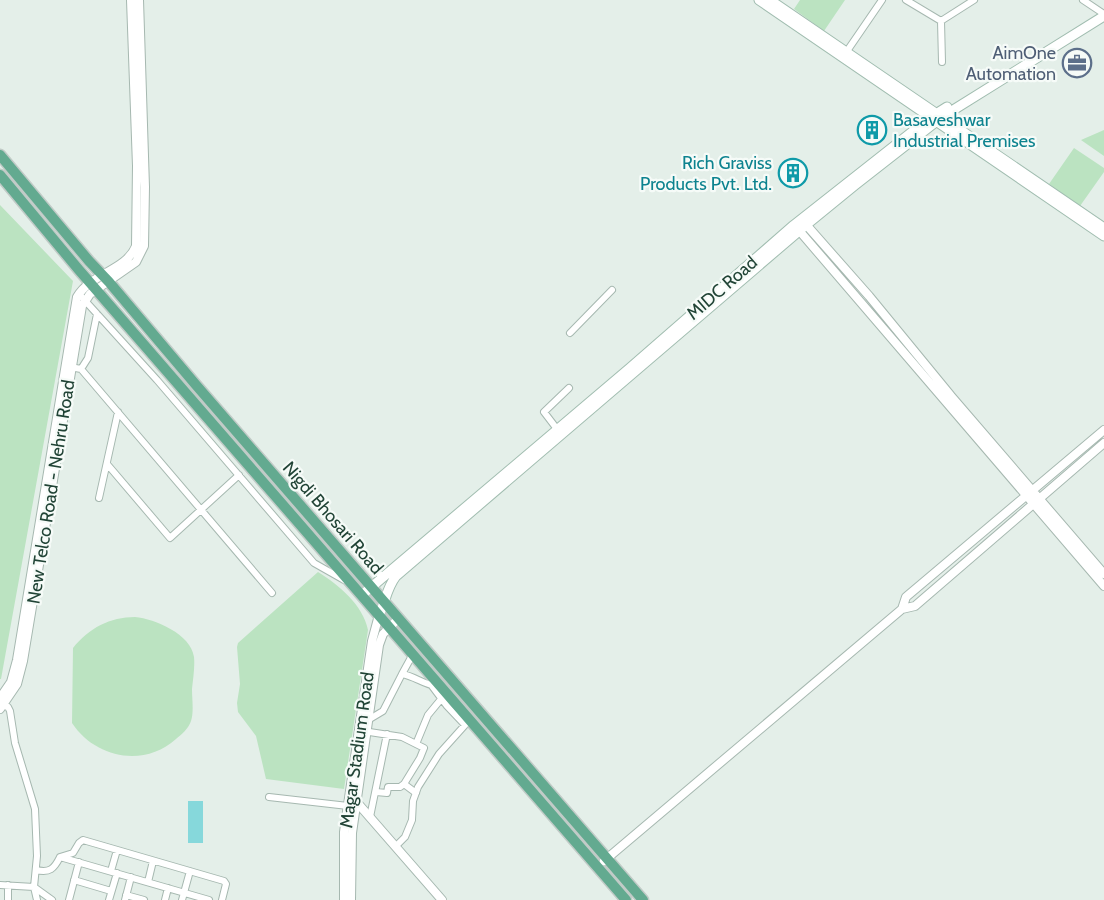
<svg xmlns="http://www.w3.org/2000/svg" width="1104" height="900" font-family="Cabin,sans-serif">
	<rect width="100%" height="100%" fill="#e4efe9"/>
	<path fill="#bbe3c1" d="M800 0H845L824 31 794 9Z
		M1104 130V156L1081 140Z
		M1074 148 1104 168V172L1080 206 1049 184Z
		M0 205 73 281 1 679H0Z
		M318 572C339 585 363 605 368 630L344 789 266 779 256 736 238 712 237 703 240 684 237 647 238 643Z
		M135 617C155 619 191 634 194 657 195 667 193 679 192 689 192 699 194 712 191 721 189 728 181 735 176 739 144 768 95 758 72 723L73 648C89 628 110 617 135 617Z"/>
	<path fill="#86d8db" d="M188 801H203V843H188Z"/>
	<g fill="none" stroke-linecap="round" stroke-linejoin="round">
		<g stroke="#a6b8b0" stroke-width="8">
			<path id="minor" d="M906 0 941 21
				M1083 0 1104 14
				M941 21 942 62
				M941 21 974 0
				M845 54 882 0
				M79 294 157 380 314 563 344 580
				M570 333 612 290
				M70 367 81 369 272 593
				M81 369 88 358 97 314
				M557 429 544 412 569 388
				M107 464 170 538 239 475
				M99 498 118 412
				M355 545 382 577
				M402 674 413 654
				M1 705 8 707 10 711 15 743 35 809 37 856 34 887 37 900
				M368 720 383 711 402 674C414 676 425 685 436 686
				M363 731 402 737 424 748 420 758 404 784 416 793
				M416 744 428 715 442 698
				M376 792 387 793 388 787H400L404 784
				M269 797 348 806
				M370 817 387 734
				M396 846 405 837 412 820 413 801 418 787 439 754 465 725 447 706 432 686
				M60 857 73 853 79 843 83 840 224 881 226 884 222 900
				M36 870C50 873 54 869 60 857L209 900
				M111 871 117 850
				M74 880 111 891
				M148 882 153 861
				M0 885 34 887 52 900
				M8 885V900
				M126 895 144 900
				M69 900 79 862
				M109 900 117 873
				M125 900 131 877
				M165 900 168 888
				M182 900 190 871"/>
		</g>
		<g stroke="#a6b8b0" stroke-width="10">
			<path id="tertiary" d="M802 220 869 296 951 396 1104 574
				M797 228 1104 586
				M902 609 906 597 1104 430
				M0 698 11 682 17 660 77 297C91 273 126 271 136 246L137 166 131 0
				M0 709 17 684 23 661 82 306 90 294 136 262 144 246 145 187 139 0
				M354 799 442 900
				M604 861 902 609 915 606 1104 443
				M344 900V832L372 641 379 615
				M351 900 352 833 379 645 383 634 399 618"/>
		</g>
		<g stroke="#a1bdb0" stroke-width="11">
			<path id="secondary" d="M759 0 1104 236
				M770 0 1104 228
				M362 595 630 368 794 225 931 117 947 107
				M379 615C386 601 386 589 396 576L806 225 855 185 942 117 1104 16"/>
		</g>
		<g stroke="#c1cbc7" stroke-width="13">
			<path id="primary" d="M0 155 89 261 109 282 196 385 643 900
				M0 175 79 270 626 900"/>
		</g>
		<use href="#minor" stroke="#fff" stroke-width="6"/>
		<use href="#tertiary" stroke="#fff" stroke-width="8"/>
		<use href="#secondary" stroke="#fff" stroke-width="9"/>
		<use href="#primary" stroke="#63aa90" stroke-width="10"/>
	</g>
	<defs>
		<g id="office-ring" transform="scale(1.5)"><circle r="9.5" fill="#f6fbf8" stroke="#5c6f8a" stroke-width="1.5"/><path d="M-6-3h4V-5.5h4V-3h4V5H-6ZM-1-4.5V-3h2v-1.5ZM-6 0V1H6V0Z" fill="#5c6f8a"/></g>
		<g id="building-ring" transform="scale(1.5)"><circle r="9.5" fill="#f6fbf8" stroke="#0f9aa8" stroke-width="1.5"/><path d="M-4-6H4V6H1V3H-1V6H-4ZM-2.5-4.3h1.7v1.8h-1.7ZM.8-4.3h1.7v1.8H.8ZM-2.5-1h1.7V.8h-1.7ZM.8-1h1.7V.8H.8Z" fill="#0f9aa8"/></g>
	</defs>
	<g fill-rule="evenodd">
		<use href="#office-ring" x="1077" y="63"/>
		<use href="#building-ring" x="872" y="130"/>
		<use href="#building-ring" x="793" y="173"/>
	</g>
	<g text-anchor="middle" dominant-baseline="central" stroke-width="4.5" stroke-linejoin="round" paint-order="stroke">
		<g font-size="18" fill="#4e5e75" stroke="#f6fbf8" text-anchor="end">
			<text x="1056" y="53">AimOne<tspan x="1056" dy="21">Automation</tspan></text>
		</g>
		<g font-size="18" fill="#0d838f" stroke="#f6fbf8" text-anchor="start">
			<text x="893" y="120">Basaveshwar<tspan x="893" dy="21">Industrial Premises</tspan></text>
			<text x="772" y="163" text-anchor="end">Rich Graviss<tspan x="772" dy="21">Products Pvt. Ltd.</tspan></text>
		</g>
		<g font-size="18" fill="#214436" stroke="#f6fbf8">
			<text transform="translate(722 288) rotate(-41)">MIDC Road</text>
			<text transform="translate(51 492) rotate(-81)">New Telco Road - Nehru Road</text>
			<text transform="translate(333 518) rotate(49)">Nigdi Bhosari Road</text>
			<text transform="translate(357 750) rotate(-82)">Magar Stadium Road</text>
		</g>
	</g>
</svg>
